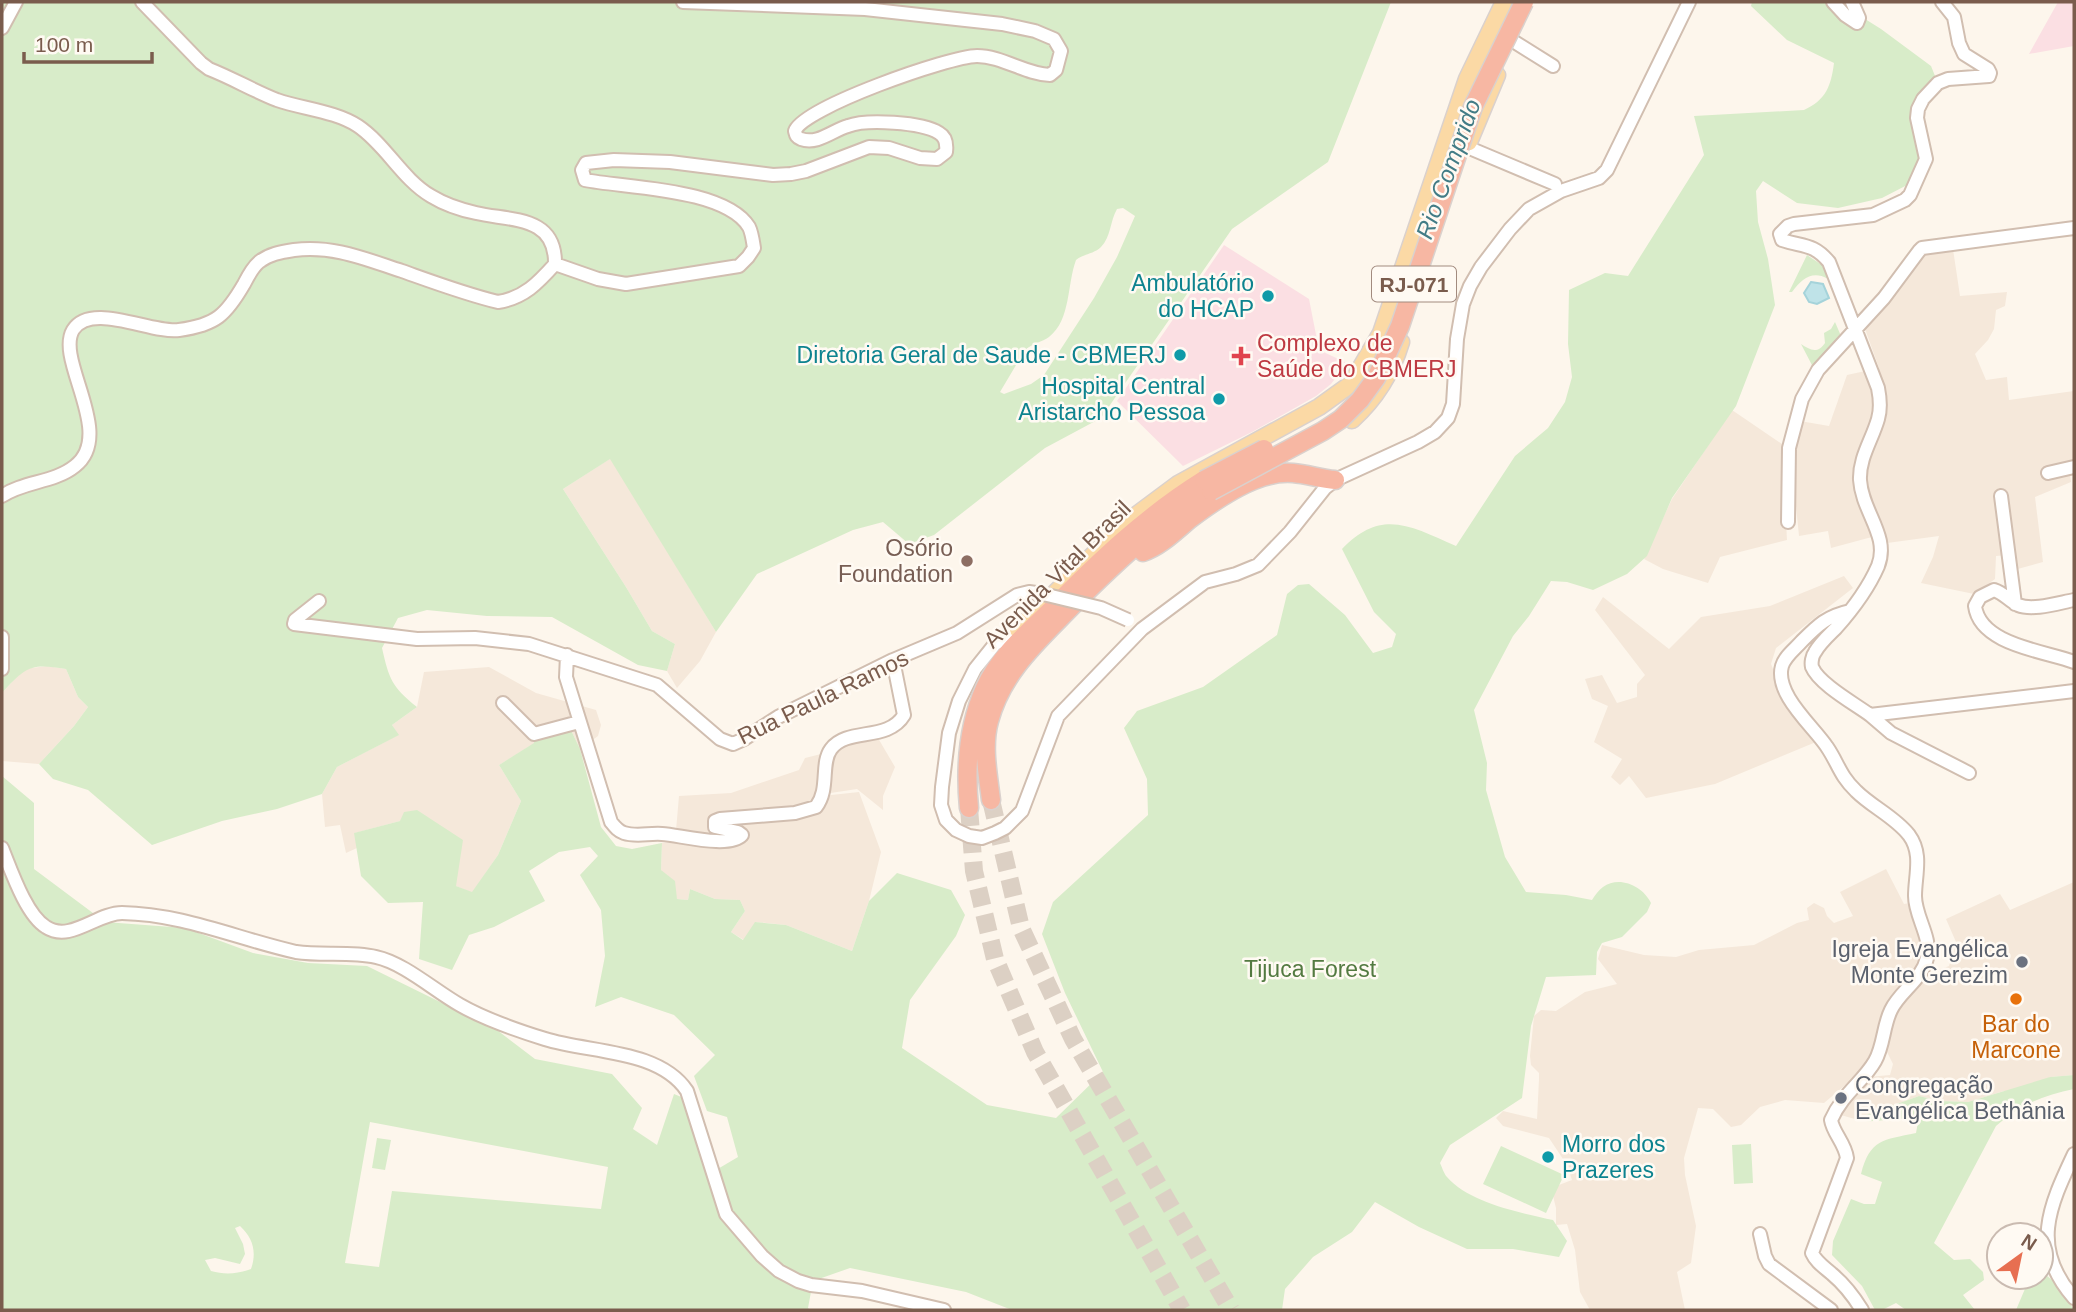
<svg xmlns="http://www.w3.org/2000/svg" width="2076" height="1312" font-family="Arial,sans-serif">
	<rect width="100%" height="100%" fill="#fdf6ec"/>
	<path fill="#f5e8da" d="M1953 249 1960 296 2007 292 2005 306 1996 310 1994 329 1988 340 1975 354 1986 380 2007 377 2009 400 2074 391V465L2069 467 2071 482 2035 497 2043 562 2014 570 2009 555 1996 556 1995 579 1974 594 1921 583 1933 557 1939 536 1887 543 1883 534 1831 548 1828 531 1799 536 1793 476 1800 421 1829 426 1847 375 1879 368 1864 326 1921 250Z
		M1732 410 1782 444 1787 540 1720 557 1708 583 1663 569 1644 559 1672 499Z
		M611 458 716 632 700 661 677 688 667 671 675 644 652 631 626 587 563 489Z
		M1844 576 1853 588 1776 648 1771 664 1784 697 1816 742 1715 784 1646 798 1629 776 1620 785 1611 777 1622 759 1594 742 1608 706 1592 699 1585 679 1602 675 1617 703 1637 697V684L1645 675 1595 610 1603 597 1669 649 1701 617 1770 606Z
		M47 666 66 669 78 697 88 707 74 726 39 764 2 761V693L24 669Z
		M489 667 536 693 596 710 601 725 598 736 580 749 569 726 535 743 499 765 521 801 498 855 472 893 456 886 400 821 355 833 357 848 346 853 340 825 325 827 322 794 337 767 398 735 392 725 417 707 424 672Z
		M875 733 895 767 883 796V810L857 789 824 794 827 753Z
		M825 753 822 796 859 792 881 852 869 901 852 951 786 925 756 922 744 940 731 932 745 911 740 900 715 899 690 889 688 900 677 899 661 870 662 843 675 842 679 796 731 793 799 770 805 758Z
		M1886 869 1904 904 1916 902 1924 960 1888 1011 1863 1070 1824 1103 1785 1100 1760 1107 1741 1125 1731 1127 1713 1109 1698 1108 1684 1158 1685 1175 1696 1226 1691 1263 1677 1272 1685 1310H1590L1580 1292 1575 1250 1567 1224 1556 1225V1208L1551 1188 1572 1180 1567 1165 1549 1138 1503 1126 1496 1118 1503 1111 1537 1119 1539 1079V1073L1531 1065 1530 1056 1534 1016 1541 1010 1556 1011 1585 992 1617 984 1598 959 1602 945 1644 955 1676 957 1699 950 1754 945 1797 923 1809 920 1807 908 1814 903 1824 908 1827 916 1834 923 1853 916 1840 892Z
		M2074 882V1075L2050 1077 2010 1110 2004 1091 1968 1102 1940 1101 1919 1096 1855 1119 1837 1114 1868 1077 1890 1075 1893 1064 1885 1048 1892 1017 1922 976 1949 966 1956 942 1946 919 2000 894 2010 910Z"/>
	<path fill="#fbdfe3" d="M2058 2H2074V46L2029 54Z
		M1224 245 1309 299 1319 350 1347 363 1331 384 1316 396 1252 432 1183 466 1117 401Z"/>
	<path fill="#d8ecc9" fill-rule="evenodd" d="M2 2H1391L1328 162 1232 229 1101 418 1045 448 934 535 909 544 883 522 853 530 757 574 716 632 610 459 563 489 626 587 652 631 675 644 667 671 638 665 552 617 487 616 427 610 398 618 382 648C389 679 392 687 417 707L392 725 399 735 337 767 322 794 277 809 222 821 152 845 88 790 53 779 39 764 74 726 88 707 78 697 66 669C30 663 26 667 2 693ZM1123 208 1135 216 1117 257 1094 298 1044 375 1031 384 1004 394 1000 392 1025 350C1033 343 1042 342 1049 337 1071 320 1067 284 1076 260 1083 254 1094 254 1101 247 1111 237 1110 221 1117 209Z
		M1752 2H1838L1881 29 1931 66 1939 86 1917 108 1926 154 1911 183 1882 198 1838 208 1797 203 1763 181 1756 191 1758 222 1768 259 1775 305 1736 406 1672 498 1647 556 1627 574 1593 590 1567 582 1551 581 1529 616 1513 636 1474 710 1487 763 1486 790 1505 857 1526 892 1566 895 1592 900C1595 895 1599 890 1603 887 1619 875 1643 886 1651 903L1647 912 1622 937 1602 943 1597 952 1596 975 1546 977 1531 1026 1522 1098 1450 1145 1440 1163C1442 1167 1444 1174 1447 1177 1469 1203 1522 1213 1553 1220L1567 1241 1559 1257 1513 1249H1467L1419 1227 1375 1202 1352 1232 1313 1257 1285 1289 1282 1310H1012L966 1292 850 1268 813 1281 808 1308 810 1310H2V776L34 803V869L105 922 185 928 253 953 308 963 367 966 497 1030 535 1059 612 1074 642 1108 633 1129 657 1145 674 1094 691 1101 716 1170 738 1157 727 1117 707 1111 694 1076 715 1055 674 1015 621 997 595 1007 605 956 601 910 580 875 598 856 590 847 559 852 529 871 545 901 494 927 469 935 452 970 419 959 423 902 388 903 361 876 354 833 400 821 404 812 417 810 463 840 456 886 472 892 498 855 521 801 499 765 534 743V736L569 726 580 749 601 827 616 846 632 849 662 843 661 870 675 881 677 899 688 900 690 889 715 899 740 900 745 911 731 932 743 940 755 922 786 925 852 951 869 901 897 873 951 890 965 915 956 936 910 1000 902 1048 987 1105 1056 1118 1103 1072 1065 993 1042 934 1053 902 1148 815 1147 779 1124 728 1137 711 1203 687 1277 635 1287 594 1298 585 1309 584 1345 615 1373 653 1392 647 1396 634 1374 612 1342 549C1382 507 1412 527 1456 546L1515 456 1548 428 1565 402 1572 377 1568 344 1569 290 1605 273 1628 276 1704 155 1694 116 1804 110C1826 100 1831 86 1834 63L1787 40 1751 6ZM370 1122 608 1167 601 1209 392 1191 379 1267 345 1263ZM240 1226C253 1238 257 1252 251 1269 237 1274 225 1275 211 1271L205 1260 215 1258 240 1264 245 1254 243 1244 235 1228Z
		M1807 255 1825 267 1833 277 1828 279C1812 270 1802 279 1792 292H1789Z
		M1835 322 1841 336 1814 369 1801 344C1809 349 1817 355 1825 343L1824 333 1831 329Z
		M2074 1075V1089C2044 1095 2019 1105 1996 1126L1934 1243 1954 1260 1970 1259 1983 1272 1984 1280 1963 1295 1975 1310H1906L1896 1303 1882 1310H1875L1862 1286 1832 1255 1833 1241 1851 1199 1864 1204H1875L1882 1182 1861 1174C1870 1139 1883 1140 1916 1133L1918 1122C1899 1113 1875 1126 1855 1119L1919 1096 1940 1101 1968 1102 2050 1077Z
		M377 1138 391 1140 385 1170 372 1168Z
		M1751 1144 1753 1183 1734 1184 1732 1145Z
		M1501 1146 1564 1175 1546 1213 1483 1184Z
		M2041 1271 2057 1284 2074 1310H2016L2030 1277H2041Z"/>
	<path fill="#bfe3e8" stroke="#a5d3da" stroke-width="2" d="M1811 282 1823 284 1829 298 1817 304 1809 302 1804 293Z"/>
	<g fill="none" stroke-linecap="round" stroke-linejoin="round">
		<path stroke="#dcd0c4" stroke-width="18" stroke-dasharray="18 9" stroke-linecap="butt" d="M991 800 1021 928 1073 1039 1231 1310
			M969 808 974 871 995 959 1035 1052 1182 1310"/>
		<g stroke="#d1beb0" stroke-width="16">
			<path id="minor" d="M142 2 201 63 209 69C232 78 254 91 277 100 303 109 335 111 358 126 386 145 402 179 431 196 444 204 462 210 476 213 510 221 556 215 555 264L598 279 626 284 739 266 748 257 754 248C753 242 752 233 749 227 725 188 625 188 585 180L582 170 586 163 614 160 670 162 773 175 791 174 806 171 869 147 889 148 920 158 937 159 946 152C947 144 946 137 939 133 922 122 866 119 848 126 833 130 818 145 801 139 796 137 796 135 795 131 802 108 950 56 977 56 1002 56 1025 74 1050 75L1056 70 1061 51 1054 39 1035 31 1002 24 865 9 683 2
				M1833 2 1845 15 1857 23 1859 18 1852 2
				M1942 2 1954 17 1959 43 1964 54 1988 69 1990 73 1989 76 1948 79 1938 83 1923 99 1918 109 1917 118 1926 159 1910 195 1905 200 1873 215 1794 224 1788 226 1780 234 1782 240C1803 247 1813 243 1829 262L1878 388C1880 398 1881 409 1878 419 1872 440 1859 458 1860 480 1862 512 1890 536 1878 566 1868 589 1852 610 1836 628 1829 635 1820 643 1815 652 1812 656 1811 663 1812 667 1819 684 1855 704 1870 715L2074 691
				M2 28 16 2
				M1513 41 1553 66
				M1467 147 1555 184
				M2048 473 2074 467
				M2 496C24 481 54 483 75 466 116 434 55 360 73 330 91 301 152 334 179 330 216 325 226 315 244 284 248 276 252 268 259 262 269 254 281 252 294 250 333 245 365 259 402 271 433 282 465 294 498 302 524 298 538 283 555 264
				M2001 496 2015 604
				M1788 522 1789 448 1802 399 1818 370 1884 298 1919 251 1922 248 2074 228
				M2074 600C2058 603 2033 611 2018 605 2009 601 2004 593 1994 590L1980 597 1975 606C1980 645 2045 651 2074 662
				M319 601 295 620 294 624 417 639 475 638 529 644 657 685 720 739 733 744 744 739 778 717 893 660 957 633 1017 595 1029 592 1043 594
				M1850 611C1827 616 1818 625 1802 641 1795 649 1785 656 1782 666 1774 694 1814 727 1827 747 1838 763 1840 776 1856 791 1872 807 1895 817 1909 835 1923 854 1915 875 1915 896 1915 917 1932 937 1927 958 1922 980 1900 991 1891 1010 1883 1026 1884 1045 1875 1061 1863 1082 1843 1093 1831 1120 1833 1133 1845 1143 1847 1158L1812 1253C1816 1262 1824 1267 1832 1274 1844 1284 1854 1297 1862 1310
				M1018 630 995 644 975 669 959 701 949 733 942 787 941 805 946 820 956 830 969 836 982 838 995 833 1005 828 1022 811 1058 716 1142 629 1205 582 1236 574 1258 565 1290 532 1325 488 1335 480 1418 442 1435 432 1448 418 1453 404 1457 339 1463 304 1470 286 1481 267 1510 229 1529 209 1561 191 1599 178 1607 170 1689 2
				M2 637V669
				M567 655 566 677 611 822C615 827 618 831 624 833 636 837 649 833 662 834 680 835 729 849 742 835L738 832 715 827V821L720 819 795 813 816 807C830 789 820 764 831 749 847 727 888 742 904 715L893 660
				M503 703 534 734 579 722
				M1870 715 1891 733 1969 773
				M2 848C11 870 26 915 46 927 70 943 97 913 122 913 183 914 238 939 296 952 322 956 350 951 376 957 404 963 435 991 460 1005 486 1020 516 1030 545 1039 589 1053 659 1049 687 1091L726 1214 762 1256 779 1271 798 1281 811 1285 862 1291 944 1310
				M2074 1154C2049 1207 2030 1248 2074 1298
				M1760 1234 1765 1256 1769 1264 1831 1310"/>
		</g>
		<g stroke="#dad1cd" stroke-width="19">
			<path id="major" d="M1469 142 1497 75
				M1352 420C1375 399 1392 372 1401 342
				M1018 630 1098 550 1135 516 1178 484 1319 407 1351 384 1381 333 1467 79 1504 2"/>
		</g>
		<g stroke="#dad1cd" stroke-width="21">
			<path id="highway" d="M1143 552C1162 545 1175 531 1191 518 1218 498 1258 470 1293 473 1307 474 1321 479 1335 480
				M991 800C988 775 982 746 989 721 1002 672 1038 641 1072 606 1115 563 1158 522 1211 491
				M969 808C965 767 968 726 985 688 999 657 1026 634 1050 611 1098 562 1146 516 1204 480"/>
		</g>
		<use href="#minor" stroke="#fff" stroke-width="12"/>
		<use href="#major" stroke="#fbd9a5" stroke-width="16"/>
		<use href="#highway" stroke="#f7b7a3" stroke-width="18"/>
		<g stroke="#d1beb0" stroke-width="16" stroke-linecap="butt">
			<path id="minor-bridge" d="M1043 594 1101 608 1128 620"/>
		</g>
		<g stroke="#dad1cd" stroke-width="21" stroke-linecap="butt">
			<path id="highway-bridge" d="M1204 480 1264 449
				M1211 491 1323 431 1341 419 1360 400 1376 378 1400 326 1473 107 1524 2"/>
		</g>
		<use href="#minor-bridge" stroke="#fff" stroke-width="12"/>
		<use href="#highway-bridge" stroke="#f7b7a3" stroke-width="18"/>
	</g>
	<g fill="#0f9aa8" stroke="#fffaf3" stroke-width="2.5">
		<circle cx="1268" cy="296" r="7"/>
		<circle cx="1180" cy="355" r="7"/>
		<circle cx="1219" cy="399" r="7"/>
		<circle cx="1548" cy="1157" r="7"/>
	</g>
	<path fill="#e0444e" stroke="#fffaf3" stroke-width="2.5" d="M1237.5 345.5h7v7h7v7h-7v7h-7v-7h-7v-7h7z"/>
	<circle fill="#8d6e63" stroke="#fffaf3" stroke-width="2.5" cx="967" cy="561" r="7"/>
	<g fill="#6b7280" stroke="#fffaf3" stroke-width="2.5">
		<circle cx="2022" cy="962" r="7"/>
		<circle cx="1841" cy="1098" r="7"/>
	</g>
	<circle fill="#e8710a" stroke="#fffaf3" stroke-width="2.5" cx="2016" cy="999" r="7"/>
	<g text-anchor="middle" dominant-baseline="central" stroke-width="5" stroke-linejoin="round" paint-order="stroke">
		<rect fill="#fffaf3" stroke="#a28b7f" stroke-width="2" x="1372" y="266.5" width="84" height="35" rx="5"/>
		<g font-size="21" font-weight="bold" fill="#7a5c4d">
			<text x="1414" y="284">RJ-071</text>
		</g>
		<g font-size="23" fill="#0d838f" stroke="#fffaf3" text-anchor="end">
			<text x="1254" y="283">Ambulatório<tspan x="1254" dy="26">do HCAP</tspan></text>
			<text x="1166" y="355">Diretoria Geral de Saude - CBMERJ</text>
			<text x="1205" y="386">Hospital Central<tspan x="1205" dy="26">Aristarcho Pessoa</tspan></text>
			<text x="1562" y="1144" text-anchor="start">Morro dos<tspan x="1562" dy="26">Prazeres</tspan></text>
		</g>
		<g font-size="23" fill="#be3a42" stroke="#fffaf3" text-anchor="start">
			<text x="1257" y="343">Complexo de<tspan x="1257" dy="26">Saúde do CBMERJ</tspan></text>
		</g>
		<g font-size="23" fill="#785e54" stroke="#fffaf3" text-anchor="end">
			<text x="953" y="548">Osório<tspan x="953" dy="26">Foundation</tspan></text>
		</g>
		<g font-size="23" fill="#7a5c4d" stroke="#fffaf3">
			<text transform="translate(1057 574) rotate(-45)">Avenida Vital Brasil</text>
			<text transform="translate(823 697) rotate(-26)">Rua Paula Ramos</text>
		</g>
		<g font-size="23" fill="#5b616d" stroke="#fffaf3" text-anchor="end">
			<text x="2008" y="949">Igreja Evangélica<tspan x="2008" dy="26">Monte Gerezim</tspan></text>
			<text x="1855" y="1085" text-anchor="start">Congregação<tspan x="1855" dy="26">Evangélica Bethânia</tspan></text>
		</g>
		<g font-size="23" fill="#537a41" stroke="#fffaf3">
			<text x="1310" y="969">Tijuca Forest</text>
		</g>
		<g font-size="23" fill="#c56008" stroke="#fffaf3">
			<text x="2016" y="1024">Bar do<tspan x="2016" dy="26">Marcone</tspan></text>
		</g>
		<g font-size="24" font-style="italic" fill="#437c86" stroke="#fffaf3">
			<text transform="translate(1448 169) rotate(-70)">Rio Comprido</text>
		</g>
	</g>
	<rect width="2076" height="1312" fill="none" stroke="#7a5c4d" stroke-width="7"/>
	<g transform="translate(2020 1256) rotate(33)"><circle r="33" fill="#fffaf3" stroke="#cabbb1" stroke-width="2"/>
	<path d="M0-5L12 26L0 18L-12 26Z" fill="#e76f51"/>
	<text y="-10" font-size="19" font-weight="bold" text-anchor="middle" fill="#7a5c4d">N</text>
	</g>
	<path d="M24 52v10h128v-10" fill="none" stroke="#7a5c4d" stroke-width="3.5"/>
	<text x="35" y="52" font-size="21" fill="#7a5c4d" stroke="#fffaf3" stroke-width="5" paint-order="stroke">100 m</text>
</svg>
